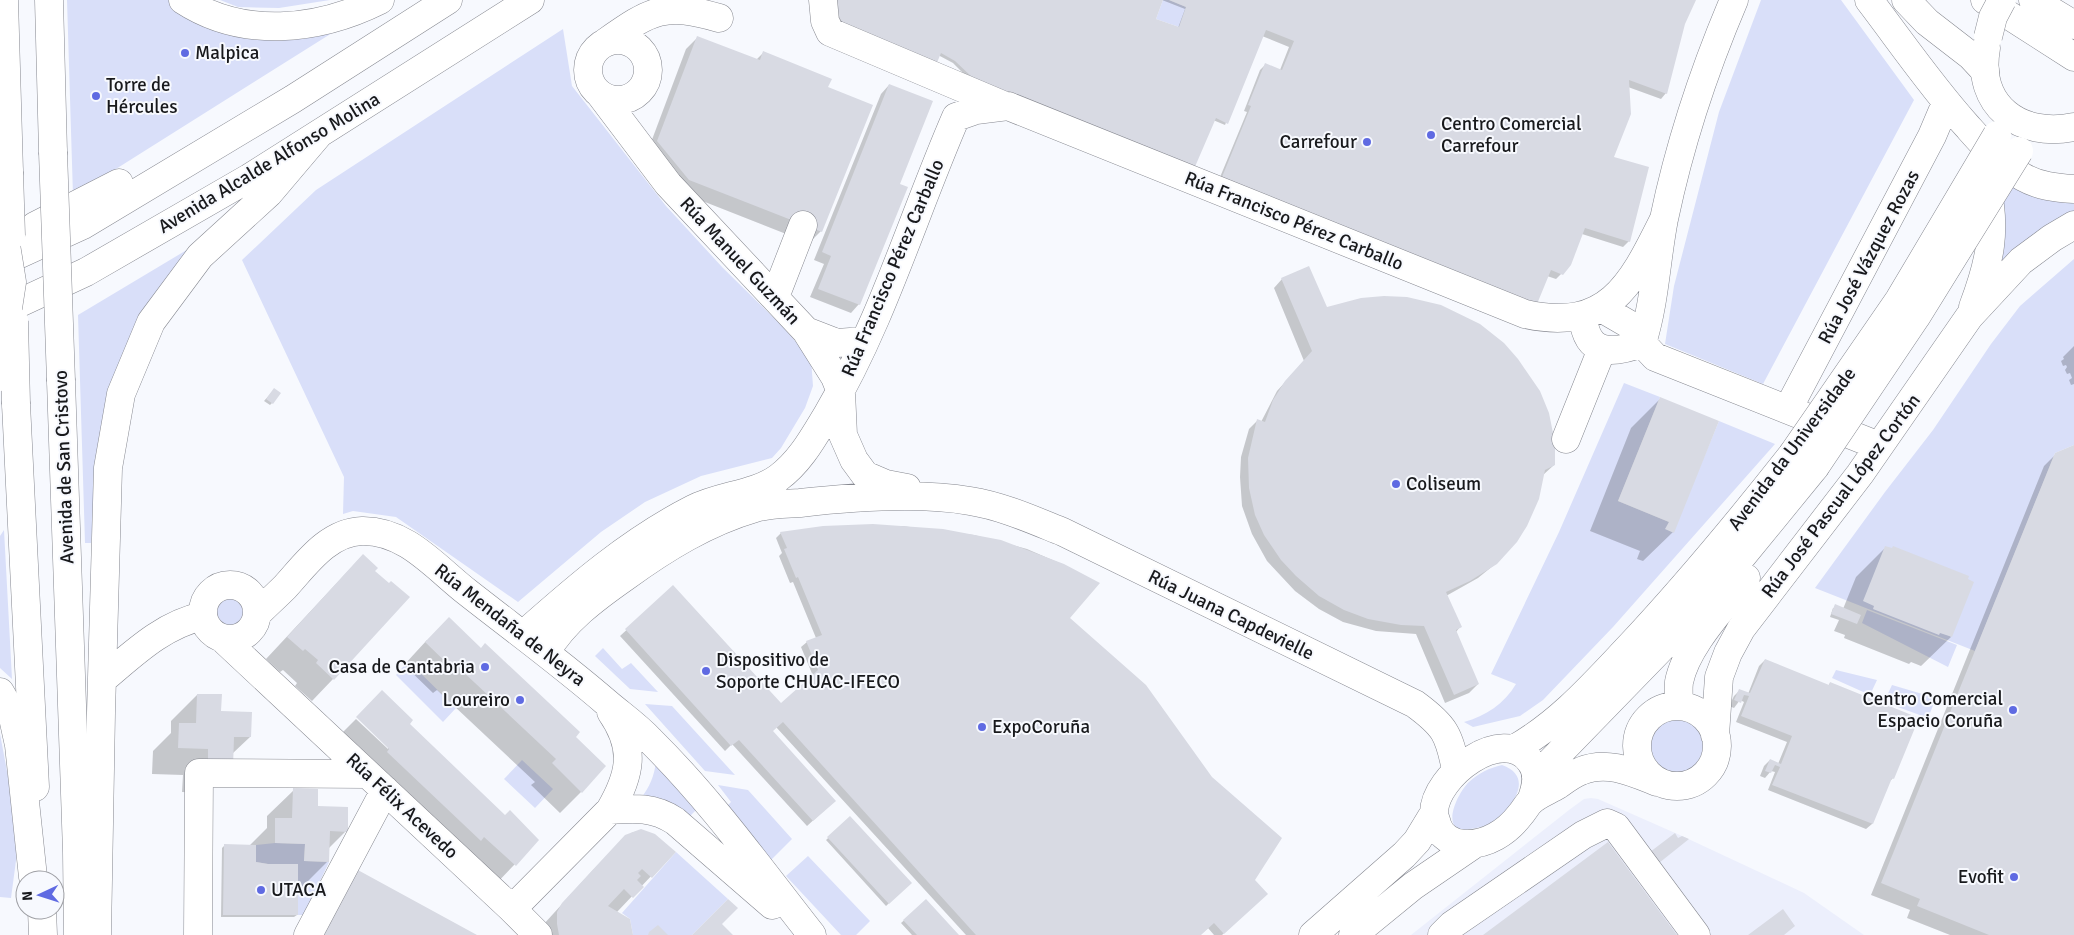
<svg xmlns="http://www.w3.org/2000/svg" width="2074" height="935" font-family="Signika,sans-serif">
	<rect width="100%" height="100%" fill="#f7f9fe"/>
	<path fill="#eceffc" d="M1591 798 1598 799 1682 836 1804 893 1864 935H1411L1569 810 1584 799Z"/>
	<path fill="#d9dff9" d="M67 0H168L176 7 340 28 73 196Z
		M220 0H330L279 8 238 7Z
		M1163 0H1169L1186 7 1179 27 1156 19Z
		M1761 0H1841L1914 100 1763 384 1665 344 1674 286 1719 112Z
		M563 29 572 86 666 206 723 268 782 326 811 359 813 386 805 408 781 448 772 458 701 476 645 502 601 532 518 602 396 517 353 511 343 514 344 477 242 260 316 190Z
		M1992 170 2074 204V213L1992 277Z
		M190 248 97 462 91 543H85L78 315Z
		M2074 259V445L2055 453 1975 651 1815 588 1885 492 1933 430 1991 344 2020 306Z
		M1624 383 1660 397 1618 501 1669 522 1666 529 1673 532 1719 421 1775 444 1613 627 1543 700 1520 716 1473 727 1464 722C1486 716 1504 704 1516 684L1491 674 1559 532Z
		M4 530 12 679 0 668V536Z
		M214 612a16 16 0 1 1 32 0a16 16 0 1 1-32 0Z
		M1867 610 1957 645 1948 667 1862 623Z
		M603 648 622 669 631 663 658 692 630 689 595 656Z
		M408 661 456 708 443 722 396 675Z
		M1836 670 1877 680 1870 695 1832 678Z
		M1892 685 1936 698 1928 718 1884 702Z
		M645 704 672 706 735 775 705 771Z
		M1649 746a27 27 0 1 1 54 0a27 27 0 1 1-54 0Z
		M0 734 10 787 17 853 11 898 0 897Z
		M522 760 553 789 535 808 504 779Z
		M656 760 697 809 686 820 641 798C650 787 655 774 656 760Z
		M1502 765C1537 777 1510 812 1489 824 1483 827 1476 828 1470 829 1438 835 1457 793 1469 782 1479 773 1489 768 1502 765Z
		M718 785 748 790 792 839 771 860 726 807 731 802Z
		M275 843 305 844 304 861 329 862 304 915H298V864H268L256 862V845Z
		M676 852 728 899 692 935H633L630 919 622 913Z
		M808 856 870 921 856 935H841L786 876Z"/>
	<path fill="#0003" fill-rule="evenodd" d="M835 0H1695L1684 24 1666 93 1661 99 1628 87 1613 158 1629 241 1623 247 1582 234 1570 265 1556 279 1547 276 1536 303 1218 182 1247 112 1244 111 1260 70 1265 65 1280 70 1289 47 1262 36 1225 125 1213 120 967 77 953 63 938 55 935 65 837 21ZM1162 0 1185 9 1178 28 1155 20Z
		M697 38 756 60 763 53 827 88 821 231 809 243 677 191 647 153 686 49Z
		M889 85 899 185 859 304 851 313 810 297 824 264 814 260 881 94Z
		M1282 279 1554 465 1543 475 1494 565 1478 578 1446 596 1460 627 1456 632 1478 684 1469 693 1445 703 1416 634 1376 631 1343 622 1319 609 1295 591 1267 561 1252 534 1242 506 1240 477 1241 457 1249 429 1257 421 1261 422 1277 391 1304 361 1274 288Z
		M2074 346V384L2071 385 2069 380 2072 378 2070 373 2067 374 2065 370 2067 367 2066 365 2063 366 2061 361 2064 359 2063 357Z
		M272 392V403L270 405 264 401Z
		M1660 399 1673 532 1643 561 1637 559 1640 551 1590 531 1631 428Z
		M2074 446V935H1950L1907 918 1910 910 1871 895 2044 466 2056 454Z
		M902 526 974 535 1027 549 1064 565 1069 618 1254 880 1261 899 1222 935H1214L1208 928 1200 935H966L776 727 771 731 829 806 807 826 732 744 725 751 620 636 673 587 781 705 813 676 801 647 807 642 816 638 793 582 790 583 779 556 782 553 776 538 781 533Z
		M1886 547 1951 637 1921 666 1911 662 1909 664 1844 638 1845 635 1834 631 1839 620 1830 617 1833 608 1843 609 1856 577Z
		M363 555 374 571 333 679 312 701 295 686 297 683 283 670 280 672 266 659Z
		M427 640 481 649 575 737 581 792 560 813 531 785 535 782 437 690 433 693 404 665Z
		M1765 660 1828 686 1830 683 1893 778 1888 783 1872 824 1866 829 1768 790 1775 772 1771 771 1765 778 1760 776 1764 766 1770 760 1778 764 1787 742 1736 722 1744 702 1740 700 1734 708 1729 706 1734 696 1740 690 1748 694 1759 666Z
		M197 695 250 737 232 754 205 793 182 792 183 775 152 774 153 751 171 733V721Z
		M356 719 388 749V746L408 724 505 817 538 840 493 887 335 740Z
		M294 790 346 831 328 849V861L302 887H297V915L294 917H221L222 848 224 846H249L267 828V816Z
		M850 818 910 883 886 906 826 840Z
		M641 830 674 852 617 912 631 935H542L543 925 594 869 631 833Z
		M926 901 957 935H912L901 923Z"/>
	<path fill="#d8dae3" d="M835 0H1163L1156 19 1179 27 1186 7 1169 0H1696L1685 24 1667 94 1629 80 1631 114 1614 157 1649 167 1630 242 1585 228 1571 265 1563 275 1551 270 1537 304 1222 177 1251 106 1248 105 1265 63 1282 70 1294 41 1266 30 1228 124 1216 118 1194 169 974 79 955 61 941 53 936 65 842 22 836 11Z
		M697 36 760 60 763 51 832 79 828 87 873 105 822 232 689 180 657 141Z
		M889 84 933 101 900 184 908 187 860 305 818 289 831 256 822 252Z
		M1309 266 1327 307 1361 298 1384 296 1407 297 1441 305 1480 324 1504 343 1518 359 1540 391 1549 413 1555 443V465L1545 470 1539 499 1527 526 1517 542 1497 564 1470 581 1446 592 1462 627 1456 630 1479 684 1454 695 1424 626 1401 625 1368 619 1344 610 1319 596 1296 576 1281 560 1264 535 1255 515 1249 488 1248 458 1257 419 1265 422 1273 400 1285 381 1312 351 1281 278Z
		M274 388 281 393 273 404 266 399Z
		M1660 397 1719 421 1674 533 1665 529 1669 522 1618 501Z
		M2074 445V935H1989L1917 906 1920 899 1881 883 2055 453Z
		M873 524 943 529 1001 540 1064 564 1100 583 1070 618 1146 685 1212 777 1282 838 1255 880 1268 894 1224 934 1214 923 1201 935H976L783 722 773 731 836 801 813 821 739 740 731 746 625 629 673 585 781 703 818 670 806 641 822 635 798 577 796 578 784 549 787 548 780 532 823 526Z
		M1885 546 1892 548 1893 546 1969 576 1968 579 1974 582 1952 637 1940 633 1939 635 1873 609 1874 606 1863 601Z
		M363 554 378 568 375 571 389 583 391 581 410 597 334 680 316 663 318 660 305 649 303 651 287 637Z
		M1835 604 1861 615 1857 624 1831 614Z
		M449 617 481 648 485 643 580 732 576 737 606 766 582 793 552 763 556 759 459 668 456 672 425 642Z
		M1765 659 1829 685 1830 682 1919 718 1894 779 1892 778 1873 824 1772 785 1780 767 1775 765 1771 773 1765 771 1770 759 1781 764 1792 736 1741 716 1749 696 1744 695 1741 703 1734 700 1739 689 1750 693Z
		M382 690 413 720 410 724 505 815 510 810 539 840 516 866 484 837 481 841 387 752 389 749 356 717Z
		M197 694H222L221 711 252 712 251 737H234L233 767 208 766V749L178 748 179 723H196Z
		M293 788 318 789V806L348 807V832L330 831 329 862 304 861 305 844 275 843V818H292Z
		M850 816 912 883 889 904 827 837Z
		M641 829 655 834 676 852 652 878 642 869 638 873 641 876 637 880 644 887 633 898 624 889 608 906 630 919 633 935H559L557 924V912L562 903 625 835Z
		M1675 833 1678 838 1682 836 1689 839 1659 863 1650 852Z
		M1608 842 1677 935H1483Z
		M224 844 256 845V862L268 864H298V915H223Z
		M356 869 477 935H321Z
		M728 899 738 908 722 924 733 935H692Z
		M926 899 959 935H917L903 920Z
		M1783 909 1795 926 1784 935H1748Z
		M658 925 668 935H648L649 932Z"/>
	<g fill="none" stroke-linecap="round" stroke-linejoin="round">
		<g stroke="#868890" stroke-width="29">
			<path id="minor" d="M823 0 825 21 830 32 1005 106
				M1734 0C1705 68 1679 147 1664 219 1656 260 1655 302 1642 343L1655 357 1879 446
				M1869 0C1901 42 1931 86 1967 126 1983 144 2001 165 2023 177 2039 186 2056 188 2074 189
				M588 70a30 30 0 1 1 60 0a30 30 0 1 1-60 0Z
				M606 42C651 10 665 2 719 18
				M1986 48C1976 106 2020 138 2074 127
				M600 94 668 184 806 331 837 343 864 341
				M775 297 803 225
				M1973 307C1990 262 1997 230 1986 183
				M1583 316C1586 355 1611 355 1642 343L1632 326 1601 308
				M806 331 835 377 841 392 843 435 854 460 865 475 886 484 907 488
				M1788 409 1932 136 1946 103
				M1566 439 1602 349
				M203 612a27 27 0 1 1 54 0a27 27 0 1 1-54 0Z
				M258 613C267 604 276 596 285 587 306 564 328 532 362 531 406 530 436 568 467 592 514 629 562 664 607 703 621 715 637 726 650 740 710 799 760 869 812 935
				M524 634C577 587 630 541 693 509 720 495 754 495 778 478 800 462 813 438 827 415 882 322 913 216 956 117L976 110 1008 106 1525 314C1609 333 1632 283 1664 219
				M222 638 512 909 538 935
				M546 652C564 621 595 598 625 577 665 548 707 522 755 508 769 504 785 504 800 503 852 497 919 492 970 501 1002 506 1033 520 1063 532L1415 704C1445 726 1449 734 1456 770
				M1637 746a40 40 0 1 1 80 0a40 40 0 1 1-80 0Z
				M1679 706C1679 698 1678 690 1679 682 1686 646 1724 607 1746 578
				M1715 735 1719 677 1728 653 1741 629 1860 474 1969 317 2021 261 2052 238 2074 225
				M1514 749C1560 723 1594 684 1630 646 1687 585 1740 521 1792 455
				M1536 777 1675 634 1730 571 1815 467
				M1531 801C1536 788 1540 773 1530 761 1503 724 1434 776 1434 813 1434 816 1436 820 1437 824 1440 836 1453 844 1465 844 1487 845 1507 832 1520 815 1524 811 1527 804 1532 800 1539 794 1550 790 1558 785 1565 780 1573 774 1581 771 1607 760 1632 772 1657 782
				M610 810C635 808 654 807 675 821L772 905
				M512 909 610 810C631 774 636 748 611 712
				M198 935 199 773 367 774
				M308 935 385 790
				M1313 935 1404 855 1417 841 1434 813
				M1353 935 1413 886 1473 845
				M1442 935 1452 925 1583 835 1607 823 1616 827 1696 935"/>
		</g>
		<g stroke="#868890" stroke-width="29">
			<path id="major" d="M4 0 9 172
				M49 0 53 152
				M1906 0 1927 22 1971 56 1985 71
				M1985 0 2074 57
				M2033 0 2074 25
				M61 381 77 852 78 935
				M16 404 35 787
				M42 910 43 935"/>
		</g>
		<g stroke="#868890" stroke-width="29">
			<path id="highway" d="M183 0C243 39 318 31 380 0
				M35 226 119 183
				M0 263 83 225 293 99 448 0
				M0 312 86 272 249 178 530 0
				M102 680C133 654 162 625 203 616
				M0 692 12 713 19 745 33 877 35 880
				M97 935 101 713 108 468 121 394 151 322 200 256 269 193 319 134"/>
		</g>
		<use href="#minor" stroke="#fff" stroke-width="28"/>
		<use href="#major" stroke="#fff" stroke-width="28"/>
		<use href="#highway" stroke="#fff" stroke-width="28"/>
		<g stroke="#868890" stroke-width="29" stroke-linecap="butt">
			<path id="minor-bridge" d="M1988 37 1993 17 2002 0
				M1792 455 1899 300 1997 135
				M1815 467 1916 317 2019 151"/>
		</g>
		<g stroke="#868890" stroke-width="29" stroke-linecap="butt">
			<path id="major-bridge" d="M53 152 61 381
				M9 172 11 236
				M14 321 16 404"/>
		</g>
		<g stroke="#868890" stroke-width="29" stroke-linecap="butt">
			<path id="highway-bridge" d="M0 208 12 282 2 347 0 377"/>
		</g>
		<use href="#minor-bridge" stroke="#fff" stroke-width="28"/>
		<use href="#major-bridge" stroke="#fff" stroke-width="28"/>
		<use href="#highway-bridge" stroke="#fff" stroke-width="28"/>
	</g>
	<g fill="#5f6ae2" stroke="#f7f9fe" stroke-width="2">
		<circle cx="185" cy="53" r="5"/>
		<circle cx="96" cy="96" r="5"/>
		<circle cx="1431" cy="135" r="5"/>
		<circle cx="1367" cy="142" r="5"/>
		<circle cx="1396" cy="484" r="5"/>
		<circle cx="485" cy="667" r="5"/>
		<circle cx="706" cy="671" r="5"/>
		<circle cx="520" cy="700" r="5"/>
		<circle cx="2013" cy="710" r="5"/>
		<circle cx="982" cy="727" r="5"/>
		<circle cx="2014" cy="877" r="5"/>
		<circle cx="261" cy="890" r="5"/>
	</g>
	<g text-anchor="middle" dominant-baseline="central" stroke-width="4" stroke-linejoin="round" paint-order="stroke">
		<g font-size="19" fill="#18191c" stroke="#f7f9fe" text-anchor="start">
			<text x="195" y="53">Malpica</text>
			<text x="106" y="85">Torre de<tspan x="106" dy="22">Hércules</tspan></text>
			<text x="1441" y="124">Centro Comercial<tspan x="1441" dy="22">Carrefour</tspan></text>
			<text x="1357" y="142" text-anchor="end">Carrefour</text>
			<text x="1406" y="484">Coliseum</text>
			<text x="716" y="660">Dispositivo de<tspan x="716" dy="22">Soporte CHUAC-IFECO</tspan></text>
			<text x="475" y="667" text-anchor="end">Casa de Cantabria</text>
			<text x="2003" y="699" text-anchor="end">Centro Comercial<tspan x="2003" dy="22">Espacio Coruña</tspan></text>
			<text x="510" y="700" text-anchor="end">Loureiro</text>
			<text x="992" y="727">ExpoCoruña</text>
			<text x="2004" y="877" text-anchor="end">Evofit</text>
			<text x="271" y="890">UTACA</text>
		</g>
		<g font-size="19" fill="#18191c" stroke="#f7f9fe">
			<text transform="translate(269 163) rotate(-31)">Avenida Alcalde Alfonso Molina</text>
			<text transform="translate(1294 221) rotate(22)">Rúa Francisco Pérez Carballo</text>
			<text transform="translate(1869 257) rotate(-62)">Rúa José Vázquez Rozas</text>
			<text transform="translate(740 261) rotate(47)">Rúa Manuel Guzmán</text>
			<text transform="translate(893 268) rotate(-67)">Rúa Francisco Pérez Carballo</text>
			<text transform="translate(1792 449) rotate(-53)">Avenida da Universidade</text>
			<text transform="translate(64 467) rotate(-92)">Avenida de San Cristovo</text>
			<text transform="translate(1841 496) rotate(-53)">Rúa José Pascual López Cortón</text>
			<text transform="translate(1231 615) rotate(26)">Rúa Juana Capdevielle</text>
			<text transform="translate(510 625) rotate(38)">Rúa Mendaña de Neyra</text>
			<text transform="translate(402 806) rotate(43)">Rúa Félix Acevedo</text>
		</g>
	</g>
	<g transform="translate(40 895) rotate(266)"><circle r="24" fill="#f7f9fe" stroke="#9e9fa4"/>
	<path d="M0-4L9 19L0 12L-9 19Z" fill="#5f6ae2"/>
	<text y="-8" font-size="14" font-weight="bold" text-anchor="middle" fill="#18191c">N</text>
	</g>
</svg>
